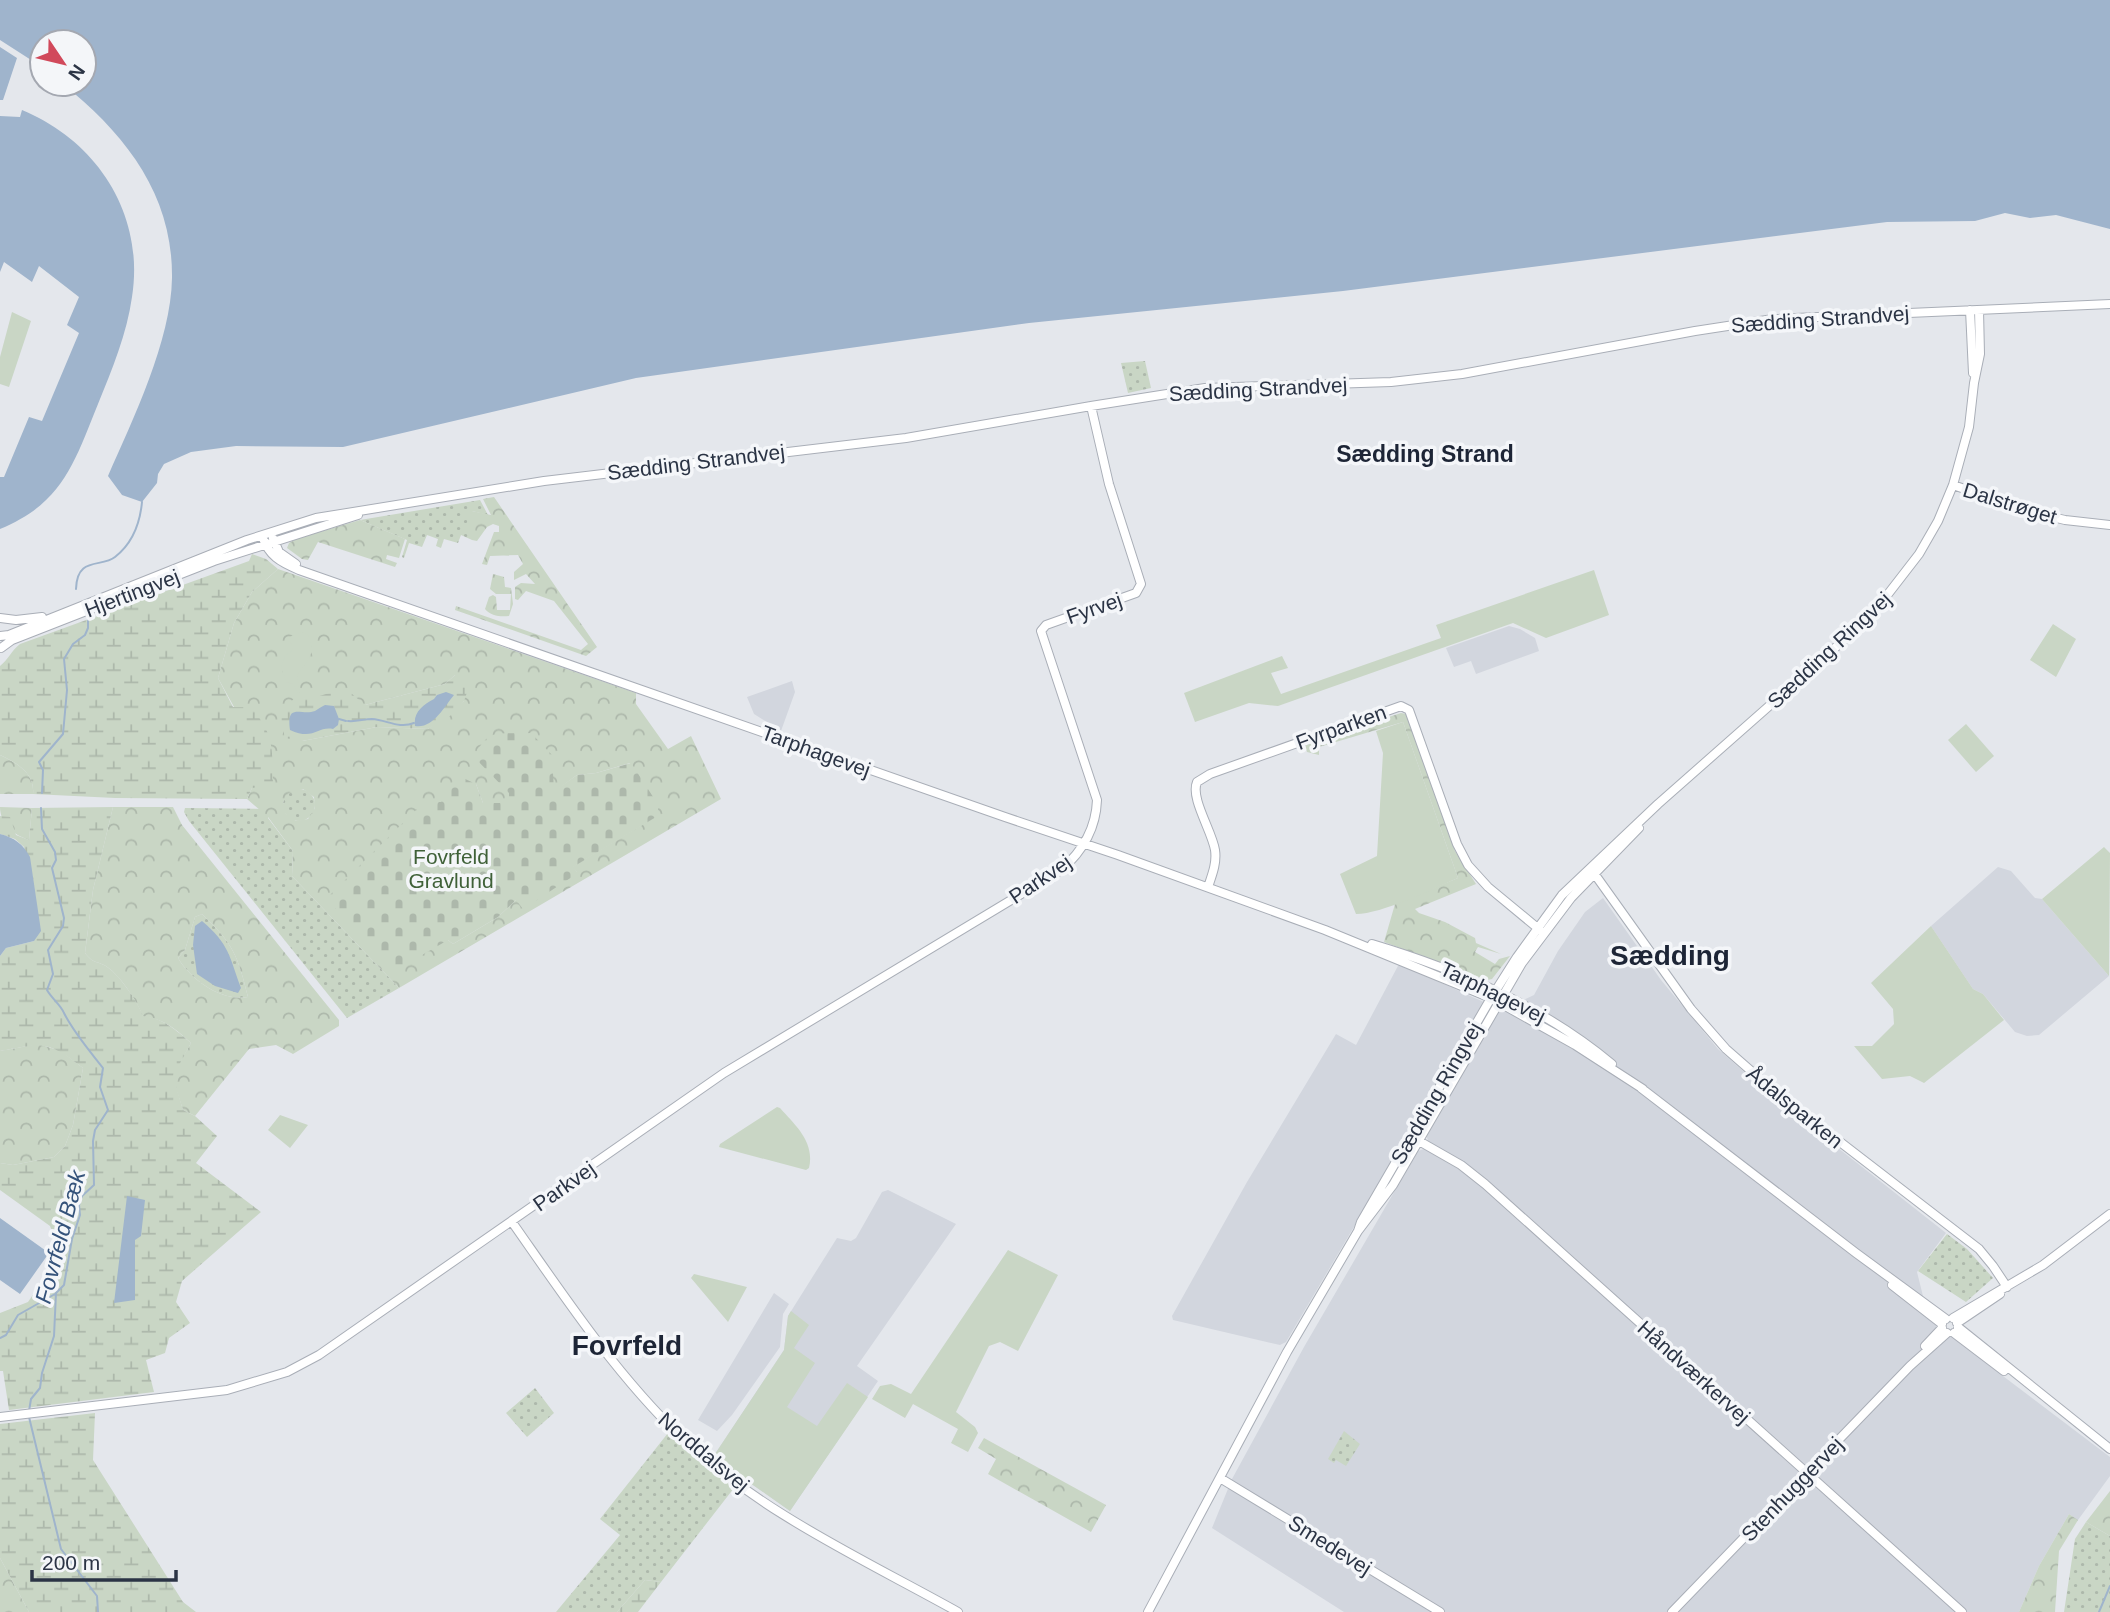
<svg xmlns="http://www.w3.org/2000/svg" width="2110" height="1612" font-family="Helvetica,sans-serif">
	<defs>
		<pattern id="grass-dots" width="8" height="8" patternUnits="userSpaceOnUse" patternTransform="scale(1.75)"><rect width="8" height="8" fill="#c9d6c5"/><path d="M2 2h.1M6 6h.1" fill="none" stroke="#adb8ab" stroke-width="1.8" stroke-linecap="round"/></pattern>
		<pattern id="forest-crowns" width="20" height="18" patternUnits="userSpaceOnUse" patternTransform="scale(1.75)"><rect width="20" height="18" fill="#c9d6c5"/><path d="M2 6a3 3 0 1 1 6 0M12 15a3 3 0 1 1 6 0" fill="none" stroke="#adb8ab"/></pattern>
		<pattern id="wetland-marsh" width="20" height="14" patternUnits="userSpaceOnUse" patternTransform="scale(1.75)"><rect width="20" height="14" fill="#c9d6c5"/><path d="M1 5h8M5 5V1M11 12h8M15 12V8" fill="none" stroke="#adb8ab"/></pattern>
		<pattern id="cemetery-stones" width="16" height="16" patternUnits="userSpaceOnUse" patternTransform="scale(1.75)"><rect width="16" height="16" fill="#c9d6c5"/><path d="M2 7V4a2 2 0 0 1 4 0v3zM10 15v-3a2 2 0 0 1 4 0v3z" fill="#adb8ab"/></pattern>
	</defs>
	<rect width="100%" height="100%" fill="#e4e7ec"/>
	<path fill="#d2d6de" d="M1509 626 1520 629 1535 638 1539 651 1476 674 1471 661 1454 667 1446 648Z
		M792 681 795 692 781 731 754 714 747 697Z
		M1998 867 2011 871 2035 898 2042 899 2109 976 2039 1035 2027 1036 2015 1032 1983 994 1973 989 1931 926Z
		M1603 898 1661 980 1718 1049 1767 1092 1946 1233 1917 1272 1929 1320 2110 1457V1476L2078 1520 2069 1514 2039 1566 2019 1612H1344L1212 1528 1232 1479 1304 1347 1418 1151 1424 1149 1433 1154 1437 1147 1428 1141 1426 1134 1498 1012 1534 995 1558 951 1585 912Z
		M1399 964 1486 1003 1286 1342 1280 1345 1173 1320 1172 1316 1247 1182 1336 1034 1356 1045Z
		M888 1190 956 1224 857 1366 878 1381 790 1511 713 1457 784 1350 788 1316 837 1238 851 1241 856 1238 882 1192Z
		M774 1293 789 1304 783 1314 780 1347 732 1415 717 1431 698 1420Z"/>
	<path fill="url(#grass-dots)" d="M1145 361 1151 388 1128 393 1121 363Z
		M480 500 488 515 472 511V540L461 535 458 543 444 539 441 548 436 546 438 539 427 535 422 547 409 543 404 558 402 557 407 540 360 520Z
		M283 805a16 16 0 1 1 32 0a16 16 0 1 1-32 0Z
		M185 808 268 809V818L293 851 292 876 399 988 347 1018 189 821 184 812Z
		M202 914C233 943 238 956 248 997 222 1002 191 980 178 958L185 950 195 917Z
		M1947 1234 1967 1249 1993 1278 1966 1302 1918 1271Z
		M535 1388 554 1413 527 1437 506 1413Z
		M1344 1431 1360 1444 1346 1466 1336 1460 1334 1463 1328 1459Z
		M668 1433 734 1488 661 1582 645 1580 617 1612H556L620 1535 600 1519Z
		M2086 1522 2110 1536V1612H2064L2075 1539Z"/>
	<path fill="url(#forest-crowns)" fill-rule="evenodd" d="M494 497 597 647 586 656 455 610 456 606 581 650 588 644 554 601 526 591 518 600 515 599V587L521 583 535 584 526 574 514 580V572L523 564 518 555 490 556 487 565 482 564 494 532H499V526L493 524 487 527 477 541 472 540 471 532 464 529 472 511 491 515 483 499Z
		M360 520 405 539 399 558 387 555 386 559 397 563 395 567 318 542 308 560 302 559 287 548 289 543 296 539Z
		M278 569 636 693V704L668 749 691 736 721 799 399 988 292 876 293 851 268 817 247 799 252 788 234 707 218 678 234 623 252 592ZM455 675 464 701 428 729 377 727 302 741 296 698 365 705 445 684ZM630 763 655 817 572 867 577 872 523 908 517 899 498 917 453 944 448 940 424 803 441 802 476 784 483 803H509V793L554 792 577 775 596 773ZM303 789 314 797 315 808 308 819 296 821 286 814 283 802 289 793Z
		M493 574 504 577 505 587 511 588 513 604 509 616C500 617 491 616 485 609L489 597 493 595 496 597 497 610H510L511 594H496L490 589Z
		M1401 713 1406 714 1455 851 1476 884 1415 909 1419 913 1445 922 1475 938 1476 943 1501 954 1478 947 1475 952 1495 964 1499 959 1510 956 1492 979 1487 980 1384 942 1395 904 1458 878 1403 722 1319 747V755L1307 752 1305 745Z
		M0 755C17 763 35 773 33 794H0Z
		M0 807 32 808 29 840C14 835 0 824 0 807Z
		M113 807H173L182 825 339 1020V1026L293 1054 276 1045 249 1049 195 1116 183 1110 172 1076 191 1043C176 1029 163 1018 143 1017 138 1002 118 972 104 965 94 960 94 964 85 953L93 890ZM202 914C233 943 238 956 248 997 222 1002 191 980 178 958L185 950 195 917Z
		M38 1044 61 1051 83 1068 73 1125 65 1146 54 1157 13 1165 0 1163V1051Z
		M984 1438 1106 1505 1091 1532 988 1474 996 1459 978 1448Z
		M2110 1491V1536L2086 1522Z
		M2069 1514 2078 1520 2059 1551 2055 1612H2019L2039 1566Z
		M0 1558 29 1612H0Z"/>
	<path fill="url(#wetland-marsh)" d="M252 554 266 559 278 569 252 592 234 623 218 678 233 707H251C275 736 272 748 273 785L252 788 247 799 115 798 33 794C35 773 17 763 0 755V666C8 660 11 651 20 644L249 561Z
		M455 675 472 678 464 701 450 716 428 729 377 727 302 741 285 738 279 712 296 697 310 699 345 688 365 705 445 684Z
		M113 807 93 890 85 953C94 964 94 960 104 965 118 972 138 1002 143 1016 163 1018 176 1030 191 1043L173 1076 183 1110 195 1116 217 1136 196 1163 261 1212 182 1281 176 1302 190 1323 169 1338 165 1353 146 1360 154 1392 9 1410 3 1371H0V1313L28 1302 61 1254 50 1226 0 1190V1163L13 1165 54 1157 65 1146 73 1125 83 1068C47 1040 44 1043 0 1051V956L6 948 34 941 24 847 15 839 0 834V816L10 817 16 835 29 840 32 808Z
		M95 1413 93 1460 183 1602 196 1612H29L0 1558V1424Z
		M645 1580 661 1582 638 1612H617Z"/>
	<path fill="url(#cemetery-stones)" d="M531 733 552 755 554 791 577 775 596 773 631 763 659 806 656 817 573 867 578 873 523 909 516 900 498 917 453 944 448 940 396 970 326 899 424 802H441L449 784 463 778 476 784 483 803H509V793L474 757C489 726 499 735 531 733Z"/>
	<path fill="#c9d6c5" d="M12 312 31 321 9 387 0 384V357Z
		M1594 570 1609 615 1546 638 1513 623 1278 706 1249 703 1195 722 1184 693 1282 656 1288 668 1271 673 1281 694 1441 638 1436 625Z
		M2053 624 2076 639 2056 677 2030 660Z
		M302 632 308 635C317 653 308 661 297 675L300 694H298L293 684 286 682 281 666 285 656 293 650 289 637Z
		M1403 722 1458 878C1432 889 1382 914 1356 914L1340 874 1377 856 1383 753 1376 731Z
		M1966 724 1994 756 1976 772 1948 740Z
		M2104 847 2110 853 2109 976 2042 899Z
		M1931 926 1973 989 1983 994 2004 1020 1924 1083 1910 1076 1882 1079 1854 1046H1872L1894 1024 1893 1009 1871 983Z
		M777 1107 780 1108C796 1126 815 1142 809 1168L806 1170 719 1147 720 1144Z
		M280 1115 308 1125 290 1148 268 1130Z
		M1008 1250 1058 1275 1018 1351 1000 1342 989 1346 956 1412 975 1427 978 1433 968 1452 951 1443 958 1429 913 1404 905 1418 872 1399 880 1386 891 1384 911 1394Z
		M694 1274 747 1287 728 1322 691 1278Z
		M791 1311 809 1325 794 1348 815 1363 787 1407 817 1426 847 1383 868 1397 790 1511 713 1457 784 1350 788 1316Z"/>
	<path fill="#9fb4cc" d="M0 0H2110V229L2056 215 2030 218 2005 213 1975 221 1887 222 1343 291 1029 323 636 378 343 447 236 446 191 452 164 464 158 474 157 483 142 502 122 495 108 476C133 419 171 341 172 278 173 194 125 134 63 84H84V42H42V67L0 40Z
		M0 47 17 58 3 100H0Z
		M22 110C97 141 145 214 132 297 127 333 112 370 98 404 74 463 63 503 0 529V477H4L29 417 42 421 79 333 67 325 79 297 39 266 32 282 4 262 0 272V116L20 117Z
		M446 692 454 695C444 707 433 729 415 726 413 712 423 705 434 699L437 695Z
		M325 705 334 706 339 719 338 725 333 729C317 726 314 741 290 730 286 702 301 716 315 711 318 709 321 707 325 705Z
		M0 834C15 838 23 844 30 857L41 931 34 941 6 948 0 956Z
		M202 921C230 945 229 956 241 988L238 993 215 986 197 974 193 945 195 926Z
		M127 1196 145 1200 141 1236 135 1240V1300L114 1303Z
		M0 1218 49 1253 20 1294 0 1280Z"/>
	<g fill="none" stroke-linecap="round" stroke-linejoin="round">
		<path stroke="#9fb4cc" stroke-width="2" d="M76 589C77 556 101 568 115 557 133 543 140 523 142 502
			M339 719 346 721
			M348 721C356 722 364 719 372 719 387 720 399 729 414 723
			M42 793 43 770 39 762 63 734 67 690 64 659 73 644 85 635 88 628V618
			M0 1338 6 1335 18 1315 55 1294
			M29 1411 31 1399 40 1388 42 1373 54 1336 56 1293 64 1285 72 1239 80 1215 79 1205 82 1196 94 1185 93 1141 95 1130 108 1110 100 1087 103 1068C89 1050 74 1033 64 1013 61 1005 52 999 47 990L53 974 48 950 63 926 64 918 52 868 56 860 55 852 42 829 41 808
			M29 1417 61 1549 97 1596 98 1612
			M2099 1612 2110 1586"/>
		<g stroke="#a9aeb7" stroke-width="10">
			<path id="secondary" d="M1970 310 1973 373
				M1953 485 2031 512 2065 520 2110 525
				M262 536C269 556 280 562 299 570L1005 817 1118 855 1325 930 1491 998 1575 1045 1643 1089
				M273 538 279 552 296 564
				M0 618 16 620 42 617
				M0 636 9 635 247 540 316 518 544 481 906 438 1091 406 1205 388 1391 382 1462 374 1695 331 1773 319 2110 304
				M1 648 12 640 214 561 358 515
				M1591 869 1691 1009 1726 1049 1774 1091 1979 1249 1993 1266 2007 1287
				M1208 887C1212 875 1217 863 1215 850 1212 831 1190 798 1197 782L1210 774 1401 706 1409 710 1457 844 1468 865 1488 887 1540 930
				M1372 944C1459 970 1542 1006 1612 1064
				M1641 1088 1856 1253 1946 1319
				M1419 1141 1461 1165 1485 1184 1962 1612
				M512 1222C564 1296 614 1372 680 1436 759 1512 863 1559 958 1612
				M1358 1231 1361 1222 1491 998 1517 957 1562 895 1658 804 1853 632 1878 607 1919 554 1938 521 1953 485 1969 427 1974 383 1980 354 1979 310
				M1892 1285 1942 1324
				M1953 1318 2043 1265 2110 1214
				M1957 1323 2000 1294
				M1958 1327 2110 1449
				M1954 1333 2004 1371
				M1925 1346 1942 1328
				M0 1417 227 1390 287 1372 319 1355 724 1073 1061 870C1083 851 1096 829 1097 800L1041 631 1046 625 1136 593 1141 584 1109 484 1091 406
				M1220 1478 1440 1612
				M1148 1612 1287 1352 1358 1231 1393 1185 1522 963 1571 898 1639 828
				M1672 1612 1910 1366 1947 1333"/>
		</g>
		<use href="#secondary" stroke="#fff" stroke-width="8"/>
	</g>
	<g text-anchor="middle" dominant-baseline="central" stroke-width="7" stroke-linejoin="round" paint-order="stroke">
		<g font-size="21" fill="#2b3445" stroke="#f4f6f9">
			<text transform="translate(1820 319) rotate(-4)">Sædding Strandvej</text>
			<text transform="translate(1258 389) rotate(-3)">Sædding Strandvej</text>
			<text transform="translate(696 462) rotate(-7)">Sædding Strandvej</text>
			<text transform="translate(2010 503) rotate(17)">Dalstrøget</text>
			<text transform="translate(132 593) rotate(-21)">Hjertingvej</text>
			<text transform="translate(1094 608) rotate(-19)">Fyrvej</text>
			<text transform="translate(1829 650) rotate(-43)">Sædding Ringvej</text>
			<text transform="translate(1341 727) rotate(-20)">Fyrparken</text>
			<text transform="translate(816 751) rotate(20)">Tarphagevej</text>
			<text transform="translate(1040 879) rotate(-34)">Parkvej</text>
			<text transform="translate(1493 992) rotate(26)">Tarphagevej</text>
			<text transform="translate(1436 1093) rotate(-60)">Sædding Ringvej</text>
			<text transform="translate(1795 1107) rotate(39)">Ådalsparken</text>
			<text transform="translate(564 1186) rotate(-35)">Parkvej</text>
			<text transform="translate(1694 1372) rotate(42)">Håndværkervej</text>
			<text transform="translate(704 1452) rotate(40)">Norddalsvej</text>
			<text transform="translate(1792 1489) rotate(-46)">Stenhuggervej</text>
			<text transform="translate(1330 1545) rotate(32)">Smedevej</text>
		</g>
		<g font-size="21" fill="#3f6138" stroke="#f4f6f9">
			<text x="451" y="856">Fovrfeld<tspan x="451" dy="24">Gravlund</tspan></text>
		</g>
		<g font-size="23" font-weight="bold" fill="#1d2536" stroke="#f4f6f9">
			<text x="1425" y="454">Sædding Strand</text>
		</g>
		<g font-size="23" font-style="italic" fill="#34527a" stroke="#f4f6f9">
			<text transform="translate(60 1237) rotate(-75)">Fovrfeld Bæk</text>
		</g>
		<g font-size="28" font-weight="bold" fill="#1d2536" stroke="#f4f6f9">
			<text x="1670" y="955">Sædding</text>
			<text x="627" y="1345">Fovrfeld</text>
		</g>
	</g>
	<g transform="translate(63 63) rotate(125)"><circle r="33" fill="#f4f6f9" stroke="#a4a8b1" stroke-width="2"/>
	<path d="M0-5L12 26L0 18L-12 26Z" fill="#d1495b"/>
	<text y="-10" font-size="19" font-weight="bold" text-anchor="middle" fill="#2b3445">N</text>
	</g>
	<path d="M32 1570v10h144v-10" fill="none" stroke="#2b3445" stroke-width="3.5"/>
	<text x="42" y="1570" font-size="21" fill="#2b3445" stroke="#f4f6f9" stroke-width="5" paint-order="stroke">200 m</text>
</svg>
